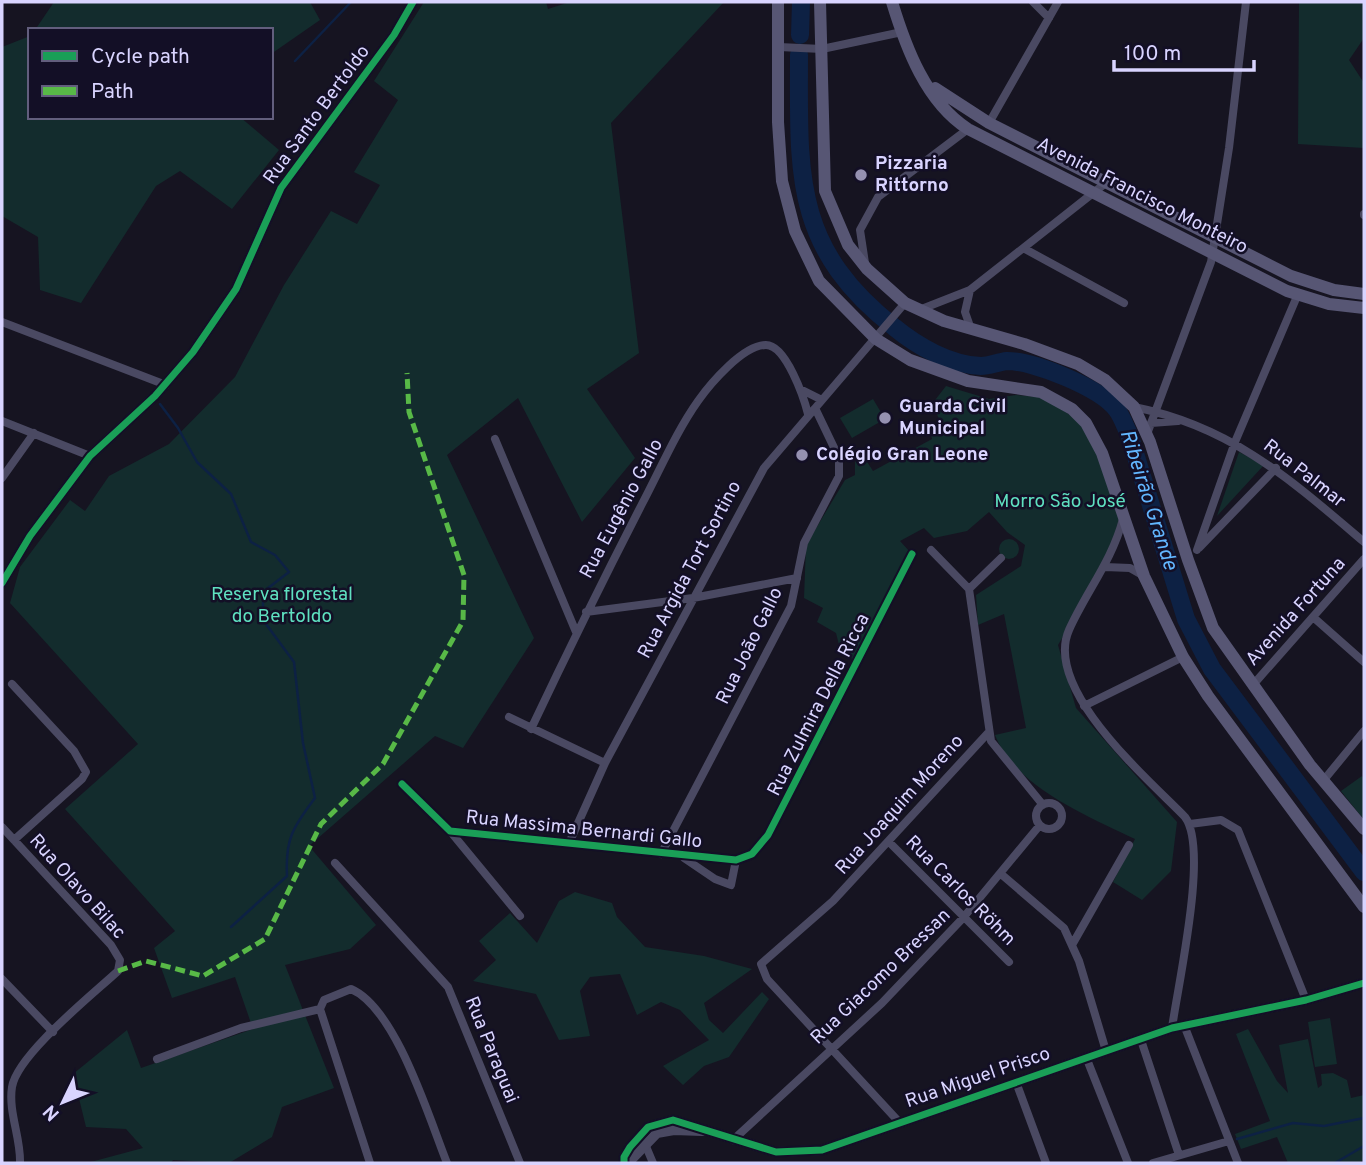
<svg xmlns="http://www.w3.org/2000/svg" width="1366" height="1165" font-family="Overpass,sans-serif">
	<rect width="100%" height="100%" fill="#161421"/>
	<path fill="#132c2d" d="M54 2H310L320 20 271 54V30H35Z
		M424 2H546L548 9 570 2H724L611 123 639 353 587 389 635 458 582 522 518 398 447 455 534 638 463 748 435 736 309 846 376 925 350 949 285 965 334 1088 282 1107 272 1137 229 1163 173 1160 171 1163H87L143 1148 126 1129 86 1127 73 1074 127 1030 141 1068 253 1029 235 977 172 998 154 948 175 931 65 809 138 744 10 603 20 567 70 500 85 511 109 476 169 444 235 377 284 285 331 211 357 224 380 185 354 172 398 100 374 81Z
		M1299 2H1364V38L1349 60 1364 83V148L1298 144Z
		M30 36V117H240L279 150 232 209 180 171 156 186 81 303 40 290 38 237 2 216V47Z
		M946 386 989 399 1016 395 1038 397 1051 402 1086 426 1120 510 1119 527 1093 586 1058 645 1076 708 1177 822 1171 871 1142 900 1113 882 1135 839C1088 816 1015 787 995 735L1026 728 1004 614 978 625 976 595 1021 566 1025 545 1007 532 989 512 967 531 934 538 924 528 900 541 910 552 857 661 841 653 836 633 817 622 823 608 804 598 806 545 845 480 855 475V462L864 457 873 471 932 439 930 432 942 425 932 404Z
		M873 399 885 419 852 438 840 418Z
		M1239 452 1264 465 1217 516Z
		M999 549a10 10 0 1 1 20 0a10 10 0 1 1-20 0Z
		M1362 776 1364 779V820L1341 791Z
		M575 892 612 903 617 917 645 947 704 956 752 969 704 1003 709 1020 723 1033 762 992 769 999 729 1057 704 1066 683 1085 663 1066 709 1040 680 1010 661 1002 637 1015 620 974 590 977 580 991 590 1036 559 1040 536 994 473 981 496 960 479 941 510 913 537 943 559 901Z
		M1330 1018 1337 1064 1315 1067 1308 1022Z
		M1248 1029 1277 1081 1288 1093 1279 1045 1308 1039 1318 1088 1322 1085 1321 1074 1333 1073 1347 1080 1351 1098 1364 1095V1160L1358 1163H1288L1277 1137 1241 1149 1235 1134 1270 1121 1236 1034Z"/>
	<g fill="none" stroke-linecap="round" stroke-linejoin="round">
		<path stroke="#0d2144" stroke-width="2.5" d="M295 61 351 2
			M160 404 178 428 197 462 231 494 251 542 275 555 289 572 263 592V620L294 662 303 743 315 798C293 827 285 839 287 876L231 927
			M1237 1139 1293 1123 1324 1126 1364 1118
			M1335 1163 1364 1146"/>
		<path stroke="#0d2144" stroke-width="18" d="M800 35 801 2
			M799 55C799 173 792 247 894 327 917 346 950 365 981 366 989 366 998 362 1007 361 1034 361 1101 388 1117 410 1122 417 1125 426 1129 434L1186 619 1212 669 1364 872"/>
		<path stroke="#4a4962" stroke-width="8" d="M1033 2 1049 18
			M779 47 822 49 902 32
			M989 123 1058 2
			M1364 214V215
			M1025 249 1124 303
			M865 263 860 230 878 197 968 129
			M970 290 965 312 971 329
			M919 310 970 290 1107 182
			M2 322 166 385
			M800 389 822 400
			M1134 407C1231 426 1291 480 1364 542
			M2 421 90 456
			M1151 423 1178 421
			M1147 434 1211 262 1229 148 1246 2
			M495 439 576 632
			M2 478 34 433
			M1123 519C1112 561 1086 592 1069 630 1043 689 1147 778 1185 817 1209 849 1178 984 1172 1028
			M1199 548 1276 468
			M931 550 969 589 991 741 1043 805
			M1197 550 1235 442 1298 294
			M1105 567 1130 568 1144 576
			M969 589 1001 558
			M586 612 693 598 797 578
			M1313 617 1364 662
			M12 684 74 751 86 772 82 779 14 840
			M1252 686 1364 559
			M1084 706 1183 657
			M509 717 605 763
			M531 729C567 653 604 578 642 504 660 470 676 432 698 401 710 384 743 345 766 345 786 345 804 398 808 414
			M1323 781 1364 731
			M402 784 450 831 736 860 752 854 768 835 912 554
			M1036 816a13 13 0 1 1 26 0a13 13 0 1 1-26 0Z
			M1190 824 1221 820 1238 830 1306 1000
			M2 827 111 945 120 960 118 971C92 995 17 1055 12 1087 8 1112 21 1138 20 1163
			M450 831 520 916
			M570 841 605 763 764 468 905 303
			M889 842 1009 962
			M661 854 791 606 804 543 839 476V458L815 408
			M684 858 715 879 731 885 736 860
			M335 863 448 987 520 1163
			M1001 874 1064 928 1079 961 1106 1051
			M1072 945 1129 845
			M2 979 53 1032
			M1184 1025 1238 1163
			M1141 1040 1179 1155
			M1086 1057 1128 1163
			M157 1059 241 1028 320 1009
			M1016 1082 1046 1163
			M900 1123 767 979 761 964 833 901 988 733
			M733 1140 882 1003 963 918 1040 825
			M645 1144 653 1163
			M370 1163 320 1009 324 1000 351 989C396 1008 429 1118 447 1163
			M1153 1163 1229 1141"/>
		<path stroke="#4a4962" stroke-width="10" d="M2 583 30 536 90 456 155 396 193 352 236 289 281 188 394 35 413 2
			M624 1163V1157L630 1147 648 1127 673 1120 776 1152 822 1150 1172 1028 1306 1000 1364 983
			M628 1163 657 1133 674 1130 702 1131"/>
		<path stroke="#575674" stroke-width="12" d="M778 2V122L782 181 795 231 819 281 876 339 910 360 968 381 1041 392 1072 409 1086 423 1102 453 1144 576 1183 657 1208 696 1364 907
			M820 2 825 191 848 245 867 269 905 303 944 321 1024 344 1078 364 1105 380 1134 407 1150 442 1188 560 1213 628 1310 765 1364 829
			M892 2C906 48 926 102 968 129L1287 291 1329 304 1364 308
			M935 88 989 123 1291 276 1334 290 1364 294"/>
		<path stroke="#58b947" stroke-width="5" stroke-dasharray="10 5" stroke-linecap="butt" d="M118 971 146 961 203 976 265 939 321 824 383 764 463 621 464 575 409 412 407 373"/>
		<g stroke="#130f26" stroke-width="11">
			<path id="cycleway" d="M2 583 30 536 90 456 155 396 193 352 236 289 281 188 394 35 413 2
				M402 784 450 831 736 860 752 854 768 835 912 554
				M624 1163V1157L630 1147 648 1127 673 1120 776 1152 822 1150 1172 1028 1306 1000 1364 983"/>
		</g>
		<use href="#cycleway" stroke="#1a9f57" stroke-width="7"/>
	</g>
	<g fill="#9591b1" stroke="#130f26" stroke-width="2.5">
		<circle cx="861" cy="175" r="7"/>
		<circle cx="885" cy="418" r="7"/>
		<circle cx="802" cy="455" r="7"/>
	</g>
	<g text-anchor="middle" dominant-baseline="central" stroke-width="5" stroke-linejoin="round" paint-order="stroke">
		<g font-size="19" fill="#d9d4ff" stroke="#130f26">
			<text transform="translate(317 115) rotate(-54)">Rua Santo Bertoldo</text>
			<text transform="translate(1142 196) rotate(27)">Avenida Francisco Monteiro</text>
			<text transform="translate(1304 474) rotate(38)">Rua Palmar</text>
			<text transform="translate(622 509) rotate(-62)">Rua Eugênio Gallo</text>
			<text transform="translate(690 570) rotate(-62)">Rua Argida Tort Sortino</text>
			<text transform="translate(1296 612) rotate(-48)">Avenida Fortuna</text>
			<text transform="translate(750 646) rotate(-64)">Rua João Gallo</text>
			<text transform="translate(819 705) rotate(-63)">Rua Zulmira Della Ricca</text>
			<text transform="translate(900 805) rotate(-48)">Rua Joaquim Moreno</text>
			<text transform="translate(584 830) rotate(6)">Rua Massima Bernardi Gallo</text>
			<text transform="translate(77 887) rotate(48)">Rua Olavo Bilac</text>
			<text transform="translate(960 891) rotate(45)">Rua Carlos Röhm</text>
			<text transform="translate(881 977) rotate(-44)">Rua Giacomo Bressan</text>
			<text transform="translate(491 1050) rotate(68)">Rua Paraguai</text>
			<text transform="translate(978 1078) rotate(-19)">Rua Miguel Prisco</text>
		</g>
		<g font-size="19" font-weight="bold" fill="#d9d4ff" stroke="#130f26" text-anchor="start">
			<text x="875" y="164">Pizzaria<tspan x="875" dy="22">Rittorno</tspan></text>
			<text x="899" y="407">Guarda Civil<tspan x="899" dy="22">Municipal</tspan></text>
			<text x="816" y="455">Colégio Gran Leone</text>
		</g>
		<g font-size="19" fill="#5fe0c0" stroke="#130f26">
			<text x="1060" y="502">Morro São José</text>
			<text x="282" y="595">Reserva florestal<tspan x="282" dy="22">do Bertoldo</tspan></text>
		</g>
		<g font-size="21" font-style="italic" fill="#62b6ff" stroke="#130f26">
			<text transform="translate(1148 500) rotate(72)">Ribeirão Grande</text>
		</g>
	</g>
	<rect width="1366" height="1165" fill="none" stroke="#d9d4ff" stroke-width="7"/>
	<rect x="28" y="28" width="245" height="91" fill="#130f26" stroke="#625e7d" stroke-width="2"/>
	<rect x="42" y="51" width="35" height="10" fill="#1a9f57" stroke="#625e7d" stroke-width="2"/>
	<text x="91" y="63" font-size="21" fill="#d9d4ff">Cycle path</text>
	<rect x="42" y="86" width="35" height="10" fill="#58b947" stroke="#625e7d" stroke-width="2"/>
	<text x="91" y="98" font-size="21" fill="#d9d4ff">Path</text>
	<g transform="translate(63 1102) rotate(227)" stroke="#130f26" stroke-width="5" paint-order="stroke">
	<path d="M0-5L12 26L0 18L-12 26Z" fill="#d9d4ff"/>
	<text y="-10" font-size="19" font-weight="bold" text-anchor="middle" fill="#d9d4ff">N</text>
	</g>
	<path d="M1114 60v10h140v-10" fill="none" stroke="#d9d4ff" stroke-width="3.5"/>
	<text x="1124" y="60" font-size="21" fill="#d9d4ff" stroke="#130f26" stroke-width="5" paint-order="stroke">100 m</text>
</svg>
